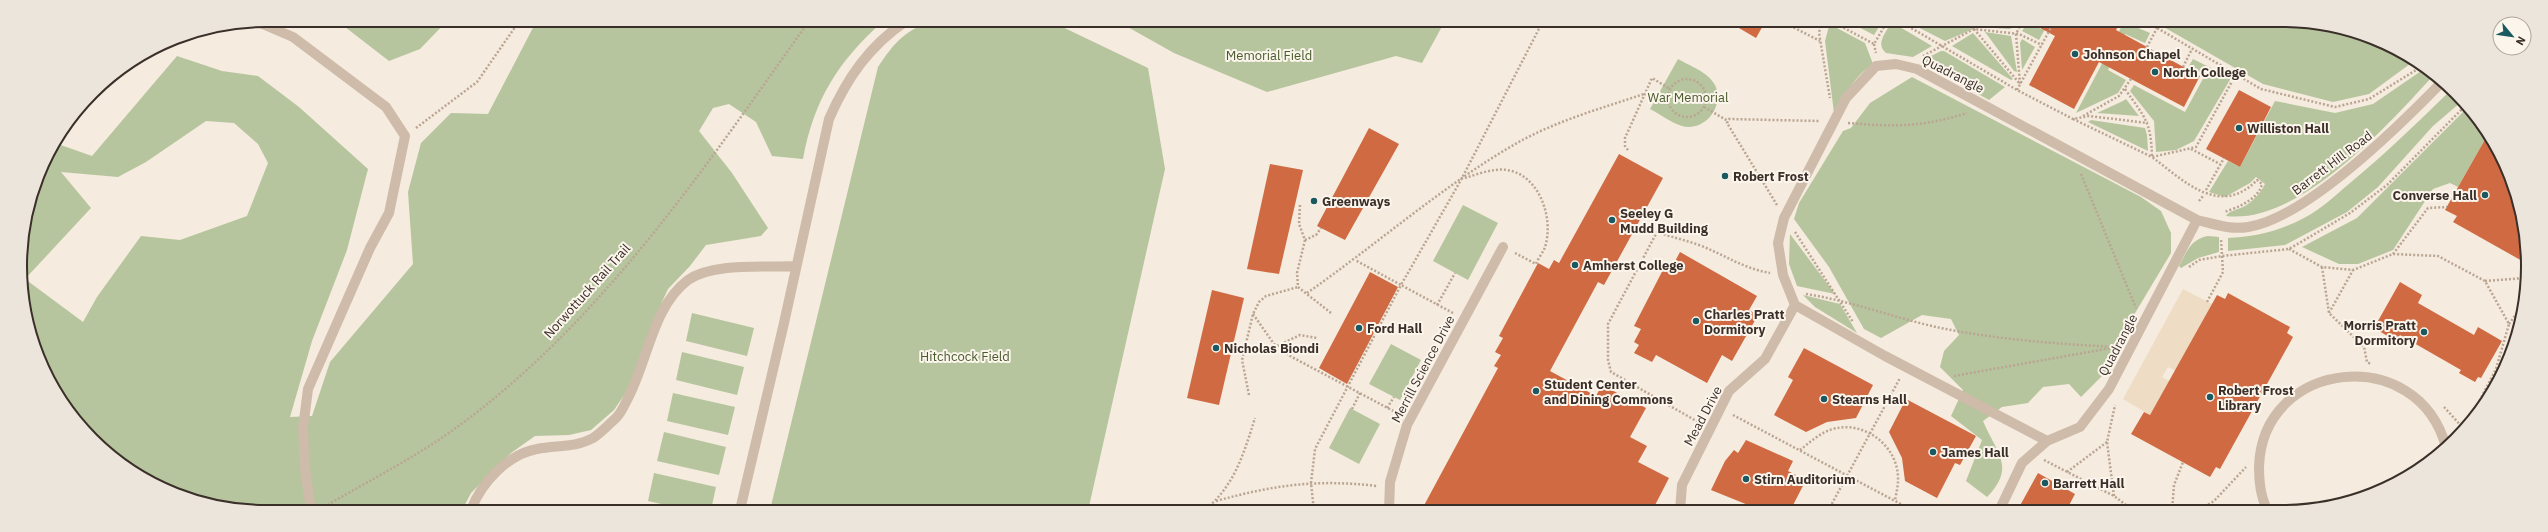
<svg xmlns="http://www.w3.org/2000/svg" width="2548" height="532" font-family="'IBM Plex Sans',sans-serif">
	<rect width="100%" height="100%" fill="#f5ebde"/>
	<path fill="#b6c59d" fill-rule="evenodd" d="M336 20H448L420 49 389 61Z
		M537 20 883 21C838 62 814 99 803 159L772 156 756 122 729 104 713 108 699 131 732 173 768 228 761 236 706 245 690 266 668 289 662 302 639 373 614 410 591 430 569 435 535 436 511 453 471 493 462 510H234L157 487 81 428 33 345 21 250 45 157 55 143 92 156 177 56 222 71 258 76 299 107 368 169 347 250 312 341 290 417 312 416 330 362 413 264 408 192 421 143 451 113 488 114ZM206 121 234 123 258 144 268 163 247 216 180 240 141 236 97 297 83 322 25 279 91 208 61 172 118 177 146 162Z
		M929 21H1050L1148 68 1165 169 1088 511 770 510 878 67C894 43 903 33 929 21Z
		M1117 21H1445L1422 63 1396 56 1267 92 1174 53Z
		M1849 22H1882L1874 35Z
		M1913 22H2017L2013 28 2009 29 1978 27 1945 41 1912 24Z
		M2028 22 2041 29 2045 22H2049L2039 40 2022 31Z
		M2124 22 2150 33 2145 43 2125 34 2108 70 2126 80 2118 93 2076 113Z
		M2155 22H2314L2405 53 2414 61 2369 94 2333 102 2263 84Z
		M1893 23 1932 46 1913 57 1886 53C1875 44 1886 33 1890 24Z
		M1829 26 1835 27 1865 43 1873 64C1855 76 1845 94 1834 113L1825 41Z
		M1985 32 2011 36 2017 72 2014 71Z
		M1973 33 2013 79 2011 80 1952 46Z
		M2022 39 2035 47 2022 70 2020 43Z
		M1941 51H1944L2005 87 1989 100 1922 63 1923 60Z
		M1678 59C1690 66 1708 72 1715 85 1725 106 1705 132 1682 126 1671 123 1660 114 1650 109Z
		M2193 59 2231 78 2194 141 2176 150 2156 152 2154 121 2130 91 2134 85 2185 112 2205 75 2189 66Z
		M2424 69 2432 77C2387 126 2298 225 2226 216 2229 210 2242 209 2248 204 2255 199 2261 192 2265 184L2256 177 2250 183 2225 197 2209 192 2228 161 2240 167 2275 101 2335 113 2373 104Z
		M1912 77 2141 197 2161 211 2171 233V253L2110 355 2109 369 2081 397 2069 384 2043 387 2028 403 2002 407 1983 421C1997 454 2016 467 1987 497L1966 481 1982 440 1951 416 1963 390 1940 367 1944 351 1959 335 1951 319 1922 315 1881 338 1864 329 1829 267 1794 219 1799 203 1843 131 1851 128 1870 103Z
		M2449 92 2461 102 2433 126 2378 187 2347 212 2285 245 2228 251V238C2254 237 2280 231 2304 218 2321 209 2336 195 2350 183 2385 154 2417 123 2449 92Z
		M2126 99 2139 116 2097 113 2123 101Z
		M2467 108 2477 116 2487 136 2458 187 2450 183 2433 189 2393 250 2358 264H2339L2302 247 2357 218Z
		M2091 120 2145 128 2147 135 2148 151 2088 122Z
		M1463 205 1498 223 1468 280 1433 261Z
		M1790 234 1835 294 1797 286 1789 264Z
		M2208 236 2219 237V252L2198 258 2181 268 2179 266C2187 251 2191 239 2208 236Z
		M1803 295 1840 304 1857 333 1815 307Z
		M692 313 754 328 747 356 686 341Z
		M1391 344 1421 360 1400 400 1369 384Z
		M682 352 744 367 737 395 676 380Z
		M673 393 735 407 728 435 667 421Z
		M1350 408 1380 424 1359 464 1329 448Z
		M664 432 726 447 719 475 657 461Z
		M654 473 716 487 711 510H688L648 501Z"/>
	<path fill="#eeddc4" d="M2183 289 2212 304 2176 371 2168 367 2162 377 2169 381 2150 415 2123 399Z"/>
	<path fill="#cf6a42" d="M1727 21 1758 22H1765L1756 38Z
		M2029 22H2120L2116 30 2200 76 2184 107 2099 62 2074 109 2029 85 2055 36Z
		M2239 90 2271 107 2240 167 2206 149Z
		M1369 128 1399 144 1345 240 1317 226Z
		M2487 136 2520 202 2524 262 2453 222 2457 216 2445 210Z
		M1619 154 1663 178 1604 285 1598 282 1550 371 1596 396 1602 385 1646 408 1630 437 1647 446 1638 462 1669 478 1652 511H1421L1498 368 1494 366 1501 355 1495 352 1503 338 1499 336 1538 263 1549 269 1554 260 1559 263Z
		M1270 164 1303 170 1279 274 1247 269Z
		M1680 252 1757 296 1749 310 1758 315 1732 361 1722 355 1707 383 1656 355 1652 362 1634 353 1639 345 1634 342 1641 329 1634 326 1666 264 1672 267Z
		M1370 272 1398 287 1347 384 1319 368Z
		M2400 282 2422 295 2418 303 2474 335 2478 327 2502 341 2481 378 2478 377 2475 382 2459 373 2461 370 2400 335 2396 341 2374 328Z
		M1212 290 1244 298 1219 405 1187 398Z
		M2228 293 2290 327 2287 333 2293 337 2220 469 2216 467 2210 477 2131 434 2144 412 2150 415 2217 295 2225 299Z
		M1804 348 1873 385 1856 418 1827 422 1806 432 1774 415 1793 380 1788 377Z
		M1906 399 1976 436 1960 465 1955 463 1937 498 1905 481 1902 458 1889 432Z
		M1746 440 1793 461 1788 471 1806 480 1790 511H1750L1753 507 1711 490 1725 461 1734 450 1738 453Z
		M2038 473 2075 494 2066 511H2017Z"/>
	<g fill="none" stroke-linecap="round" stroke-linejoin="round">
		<path stroke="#baa593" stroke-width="2.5" stroke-dasharray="2 2" stroke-linecap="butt" d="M1783 22 1820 41
			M1821 22 1819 33 1830 98
			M1833 22 1874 44 1887 22
			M1901 22 2017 90 2073 119 2089 116 2148 123
			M2147 22 2261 89 2335 107 2369 99 2421 67
			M1974 29 2020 84 2016 34 2022 22
			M1874 44 1876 53
			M2147 47 2157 28
			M1923 56 1974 29 2019 34 2042 45
			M2183 67 2192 49
			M1668 98a19 19 0 1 1 38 0a19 19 0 1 1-38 0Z
			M2125 89C2145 118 2151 121 2152 157 2184 181 2220 218 2257 180L2262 184C2259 199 2237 208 2224 212
			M2017 90 2054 22
			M1704 107 1728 121
			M2083 116 2119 96 2131 79
			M2073 119 2152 157 2196 147 2236 74
			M1848 123C1894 127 1923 127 1967 113
			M416 128 477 82 520 20
			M2191 149 2220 164
			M1628 150 1625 146V138L1652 78 1670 89
			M2081 174 2136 308
			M1465 178C1478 174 1493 168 1507 170 1540 175 1554 219 1545 247 1543 253 1538 258 1536 264L1515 253
			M2206 190 2224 158
			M2199 201 2203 196
			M1300 205 1299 224 1305 240 1316 235 1321 228
			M1777 205 1727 123 1729 119 1819 121
			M1795 232 1853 322
			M1305 240 1297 273 1298 287 1331 313
			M2289 249 2322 267 2353 270 2393 254 2438 256 2485 281 2509 324 2496 369 2468 423
			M2393 254 2428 208 2447 207
			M2189 267 2199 260 2222 256 2289 249 2318 232 2350 213 2387 185 2465 106
			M2322 267 2329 313 2364 347 2367 362 2371 364
			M2485 281 2525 278
			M1307 293C1376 245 1445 184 1517 143 1556 121 1602 108 1644 94
			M1806 294C1851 301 1892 317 1936 327 1992 339 2058 344 2115 347
			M2207 302 2223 272 2221 239
			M1437 305 1455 273
			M1453 313 1401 285 1461 180 1543 21
			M2329 313 2353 270
			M1253 314 1274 344 1290 356 1399 414
			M2509 324 2524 303
			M1277 346 1300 335 1317 338
			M1954 376 2111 348
			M1249 395 1242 360 1253 314 1259 302 1266 296 1298 287
			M2444 407 2464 429
			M1387 408 1394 397
			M1352 409 1360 393
			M1733 415 1914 511
			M1698 422 1611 372 1608 360V324L1657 232C1671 237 1685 240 1699 245 1725 255 1742 268 1770 273
			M1800 450C1809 443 1821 432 1833 429 1864 420 1899 446 1898 480 1898 487 1896 494 1895 501
			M2044 460 2114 496 2134 511
			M2067 472 2107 442
			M2114 496 2107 442 2115 405
			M1216 501C1274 485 1317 479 1377 486
			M324 507C372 479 420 455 464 422 606 316 708 163 809 21
			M1203 511C1234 488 1244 453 1255 418
			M1314 511 1311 483 1315 449 1401 285 1355 260
			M1828 511 1900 378
			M2172 511 2174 485 2183 462
			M2198 511 2214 501 2246 467"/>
		<path stroke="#cebba9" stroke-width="10" d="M258 22 293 37 386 107 405 136 389 213 370 248 308 389 303 428 305 469 311 510
			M471 510C481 483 508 454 537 449 556 445 575 448 593 438 601 433 609 424 616 418 621 413 624 406 627 400 648 362 652 307 688 280 713 262 765 268 795 266
			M740 510 784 323 829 119C847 78 869 46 906 21
			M1389 511 1390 482 1407 425 1503 247"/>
		<path stroke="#cebba9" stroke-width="10" d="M2197 220C2214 224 2230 230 2248 227 2306 218 2399 126 2440 84
			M1680 511 1682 485 1729 391 1765 359 1795 305
			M1999 511 2022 463 2047 441 2080 427 2109 389 2197 220 1917 69 1896 64 1876 66 1846 98 1784 218 1778 243 1783 275 1795 305 1885 356 2047 441
			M2268 511C2261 499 2259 482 2259 467 2262 359 2418 342 2446 447"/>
	</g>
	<g fill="#1b5960" stroke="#fbf5ec" stroke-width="1.5">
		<circle cx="2075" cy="54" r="4"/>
		<circle cx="2155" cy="72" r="4"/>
		<circle cx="2239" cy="128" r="4"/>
		<circle cx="1725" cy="176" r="4"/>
		<circle cx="2485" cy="195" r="4"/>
		<circle cx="1314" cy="201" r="4"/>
		<circle cx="1612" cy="220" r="4"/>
		<circle cx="1575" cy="265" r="4"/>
		<circle cx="1696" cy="321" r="4"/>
		<circle cx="1359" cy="328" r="4"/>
		<circle cx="2424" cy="332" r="4"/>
		<circle cx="1216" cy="348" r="4"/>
		<circle cx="1536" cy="391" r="4"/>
		<circle cx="2210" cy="397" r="4"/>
		<circle cx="1824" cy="399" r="4"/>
		<circle cx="1933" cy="452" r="4"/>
		<circle cx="1746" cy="479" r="4"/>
		<circle cx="2045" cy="483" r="4"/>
	</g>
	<g text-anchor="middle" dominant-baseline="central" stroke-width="4" stroke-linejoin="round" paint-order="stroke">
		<g font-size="13" font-weight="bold" fill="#3b2f29" stroke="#fbf5ec" text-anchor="start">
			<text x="2083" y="54">Johnson Chapel</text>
			<text x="2163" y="72">North College</text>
			<text x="2247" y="128">Williston Hall</text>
			<text x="1733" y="176">Robert Frost</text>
			<text x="2477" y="195" text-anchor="end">Converse Hall</text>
			<text x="1322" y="201">Greenways</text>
			<text x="1620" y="213">Seeley G<tspan x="1620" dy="15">Mudd Building</tspan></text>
			<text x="1583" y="265">Amherst College</text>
			<text x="1704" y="314">Charles Pratt<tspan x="1704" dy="15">Dormitory</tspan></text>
			<text x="2416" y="325" text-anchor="end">Morris Pratt<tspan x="2416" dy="15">Dormitory</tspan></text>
			<text x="1367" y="328">Ford Hall</text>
			<text x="1224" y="348">Nicholas Biondi</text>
			<text x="1544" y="384">Student Center<tspan x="1544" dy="15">and Dining Commons</tspan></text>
			<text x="2218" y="390">Robert Frost<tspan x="2218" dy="15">Library</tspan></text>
			<text x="1832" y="399">Stearns Hall</text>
			<text x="1941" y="452">James Hall</text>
			<text x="1754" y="479">Stirn Auditorium</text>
			<text x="2053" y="483">Barrett Hall</text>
		</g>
		<g font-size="13" fill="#485b2b" stroke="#fbf5ec">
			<text x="1269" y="55">Memorial Field</text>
			<text x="1688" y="97">War Memorial</text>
			<text x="965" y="356">Hitchcock Field</text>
		</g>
		<g font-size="13" fill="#3b2f29" stroke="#fbf5ec">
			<text transform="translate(1953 74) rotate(27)">Quadrangle</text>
			<text transform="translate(2332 163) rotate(-37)">Barrett Hill Road</text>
			<text transform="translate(587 291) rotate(-48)">Norwottuck Rail Trail</text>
			<text transform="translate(2118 345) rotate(-62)">Quadrangle</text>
			<text transform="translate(1423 369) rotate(-62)">Merrill Science Drive</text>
			<text transform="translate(1703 416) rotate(-62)">Mead Drive</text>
		</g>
	</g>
	<path d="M0 0H2548V532H0ZM266 27H2282A239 239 0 0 1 2521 266V266A239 239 0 0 1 2282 505H266A239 239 0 0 1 27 266V266A239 239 0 0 1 266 27Z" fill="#ece5dc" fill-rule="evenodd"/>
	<path fill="none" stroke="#3b2f29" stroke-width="2" d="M266 27H2282A239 239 0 0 1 2521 266V266A239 239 0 0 1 2282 505H266A239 239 0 0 1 27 266V266A239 239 0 0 1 266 27Z"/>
	<g transform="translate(2512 36) rotate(119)"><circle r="19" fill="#fbf5ec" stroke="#aea69e"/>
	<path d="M0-3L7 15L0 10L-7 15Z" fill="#1b5960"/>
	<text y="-6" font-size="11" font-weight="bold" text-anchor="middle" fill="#3b2f29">N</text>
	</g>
</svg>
